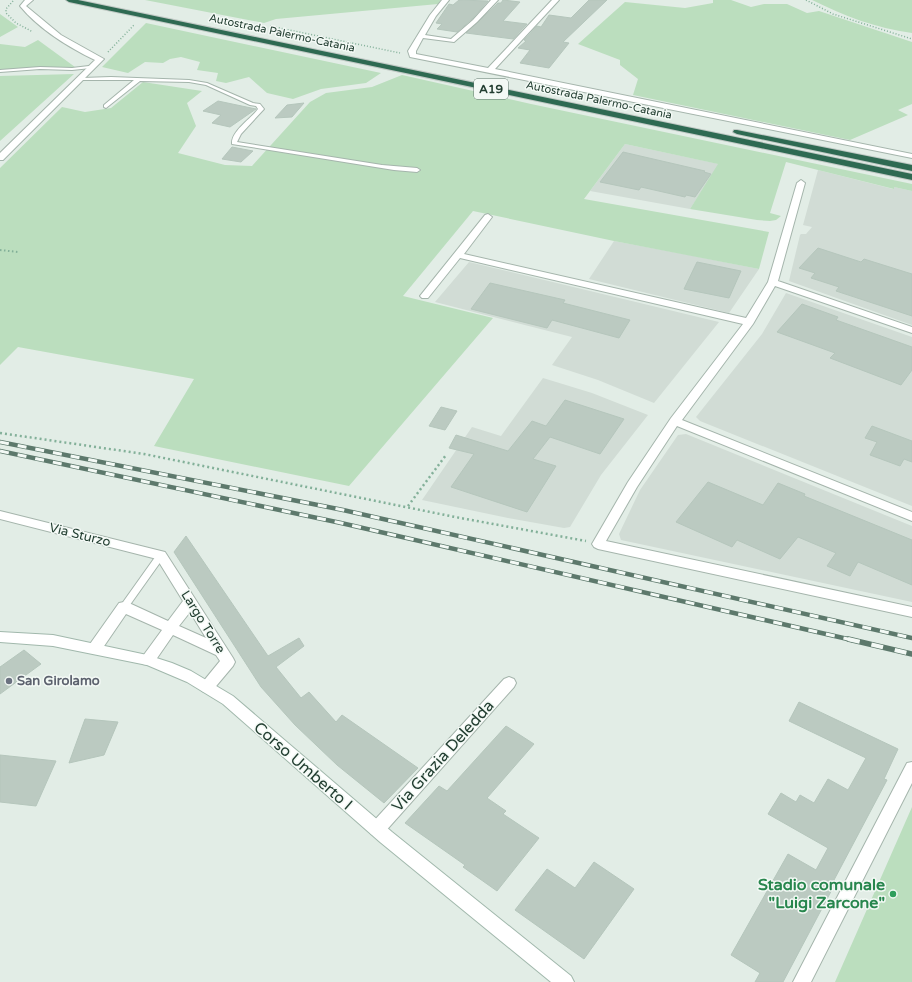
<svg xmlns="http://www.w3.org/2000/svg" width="912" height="982" font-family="'Varela Round',sans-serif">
	<rect width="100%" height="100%" fill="#e2ede6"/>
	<path fill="#d1dcd5" d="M625 144 719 164 690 209 590 191Z
		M818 170 893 189 894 187 912 191V325L789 281 800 235 801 234H806L812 227 803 225Z
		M614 241 689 255 759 269 729 313 589 279Z
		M469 262 719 322 654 403 598 380 552 365 572 337 435 302Z
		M786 293 912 337V506L700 421 696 417 762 334Z
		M543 378 592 393 648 415 601 475 570 527 564 528 508 518 422 500 472 427 501 436Z
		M686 434 912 526V602L621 540 619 534 640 490 678 435Z"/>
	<path fill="#bbdebe" d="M145 0H441L438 4 276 19 264 23Z
		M713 0H731L751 7 764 4H787L807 13 819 11 912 42V104L898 110 908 115 850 140 633 95 638 79 620 65V60L578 44 625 2 685 8 713 3Z
		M812 0H912V33C875 28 845 16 812 0Z
		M0 14 18 27 0 37Z
		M146 23 381 73 366 83 321 89 293 99 267 93 249 77 226 83 216 81 218 73 197 70 200 62 181 57 170 59 163 63 145 62 128 73 102 67Z
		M38 40 75 67 0 70V44L25 47Z
		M74 74 0 141V76Z
		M402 75 531 104 912 184V191L894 187V189L786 162 770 213 781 216 776 220 770 221 757 220 690 209 718 164 625 144 584 199 769 232 759 269 614 241 473 211 403 296 493 318 349 486 154 446 194 379 18 347 0 365V168L62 107 85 112 111 108 143 82 202 91 187 103 196 126 178 153 225 165 252 166 310 102 326 93 372 87Z
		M912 807V982H835Z"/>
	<path fill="#bbcac1" stroke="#b5c6bc" d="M459 0 488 1 472 19 457 32 437 29 442 24 436 23 449 4 453 5Z
		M503 0 520 2 503 21 527 24 513 39 466 33 498 3H501Z
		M589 0H607L563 42 569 43 549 68 520 63 530 50 518 48 526 41 524 40 537 26 541 27 549 15 571 18Z
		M218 101 256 109 230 127 212 123 221 115 203 111Z
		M304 103 292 117 275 118 287 105Z
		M232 147 253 151 241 162 222 159Z
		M623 152 705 171 704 172 711 174 695 197 686 195 685 197 641 187 639 190 600 182Z
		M818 248 861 262 864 259 912 274V316L836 291 839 287 811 278 815 273 799 268Z
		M697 262 741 271 729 298 684 289Z
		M490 283 565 300 563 303 630 320 619 338 552 320 547 328 471 309Z
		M802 304 838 317 836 320 912 347V370L901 385 830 358 835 353 777 332Z
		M565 400 624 419 600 454 550 437 533 459 556 466 527 512 451 487 474 454 449 448 456 435 508 451 532 421 546 426Z
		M441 407 457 411 445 430 429 426Z
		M872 426 912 441V462L904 459 900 466 870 455 877 442 865 438Z
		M708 482 763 505 778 483 805 494 804 496 912 540V585L858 562 850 576 827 566 836 553 798 537 780 559 737 540 732 547 676 522Z
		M186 536 268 656 299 638 304 646 276 667 301 698 309 692 336 722 342 715 418 768 384 803 337 765 295 725 261 687 174 552Z
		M24 650 41 664 0 694V667Z
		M799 702 898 749 884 779 887 780 834 880 836 882 783 982H755L760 973 731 955 788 854 816 870 828 848 768 814 781 793 796 802 800 795 814 803 828 779 848 790 866 758 789 721Z
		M85 719 118 722 104 755 69 763Z
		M506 726 534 744 487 798 506 811 503 814 539 838 497 891 463 867 465 865 405 823 439 786 447 791Z
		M0 755 56 761 36 806 0 802Z
		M594 862 634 889 584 959 515 910 547 869 575 888Z"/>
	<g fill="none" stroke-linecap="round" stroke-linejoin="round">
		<g stroke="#a5b5ac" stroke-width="2">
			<path id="lane" d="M89 66H91V68L72 70 40 69 0 72V70L40 67 72 68Z
				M111 77 189 80 207 83 253 103 260 104 264 109 241 134 237 142 382 165 417 168 420 170 417 172 394 170 232 144C231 131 251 119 258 109L256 106 250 105 206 85 189 82 140 81 106 108 104 107V105L134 80H82L80 79 82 78Z
				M161 552 164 553 165 555 164 557 127 609H121L120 607 121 605 158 553Z"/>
		</g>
		<g stroke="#a5b5ac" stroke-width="2">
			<path id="street" d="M25 0H33L26 6 61 35 104 59 3 160H0V153L95 60C68 47 39 29 20 6Z
				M442 0H449L436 16 425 35 451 39 473 20 491 0H498L477 22 454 42 423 38 416 51V54L488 68 552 0H559L495 69 912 154V158L410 57 408 51 430 15Z
				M801 180 805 183 778 281 912 327V333L775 286 753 324 682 420 912 512V521L677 426 637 487 606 541 912 607V617L598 549 594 547 592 544 628 482 671 418 743 324 460 258 428 298H422L420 296 485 215 488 214 492 217 464 254 746 318 768 282 797 183Z
				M0 511 165 552 233 658 235 662 233 666 212 691 207 693 202 691 200 687 202 683 220 661 216 655 173 635 153 664 148 665 143 664 141 660 143 656 162 630 126 614 100 652 95 653 90 652 88 648 90 644 119 603 124 602 129 603 168 621 183 601 157 559 0 519ZM190 612 206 638 179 626Z
				M509 677 514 679 516 683 514 687 383 834 377 836 371 834 369 829 371 824 504 679Z
				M912 762V783L811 982H793L907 763Z"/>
		</g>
		<g stroke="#a1b8ac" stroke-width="2">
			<path id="secondary" d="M0 632 53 635 147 655 172 663 191 671 233 696 392 832 571 976 574 982H551L380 842 223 704 187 682 147 665 53 646 0 642Z"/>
		</g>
		<g stroke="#c1c9c5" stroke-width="2">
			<path id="highway" d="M66 0H78L912 174V180L69 2Z
				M734 130H737L912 165V171L737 134 733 132Z"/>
		</g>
		<path stroke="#83b099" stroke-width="1.5" stroke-dasharray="1 2" stroke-linecap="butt" d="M806 0 833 14 912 39
			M13 1 6 9V13L16 23 33 32
			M270 26 400 53
			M108 52 135 24"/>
		<path stroke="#83b099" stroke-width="2" stroke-dasharray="1.5 2.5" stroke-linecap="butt" d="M0 250 18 252"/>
		<path stroke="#83b099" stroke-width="2.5" stroke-dasharray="2 3" stroke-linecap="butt" d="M0 433 144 454 455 517 586 541
			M408 506 446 455"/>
		<use href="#lane" fill="#fff" fill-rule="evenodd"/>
		<use href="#street" fill="#fff" fill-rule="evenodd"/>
		<use href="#secondary" fill="#fff" fill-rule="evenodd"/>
		<use href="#highway" fill="#2e6a52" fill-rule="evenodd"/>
		<g stroke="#5d796c" stroke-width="4.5">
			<path id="rail-far1" d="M0 442 343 510 912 638
				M0 451 341 523 852 640"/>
		</g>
		<g stroke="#5d796c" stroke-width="5.5">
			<path id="rail" d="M848 639 912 654"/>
		</g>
		<use href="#rail-far1" stroke="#f3f9f5" stroke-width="3" stroke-dasharray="9" stroke-linecap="butt"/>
		<use href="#rail" stroke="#f3f9f5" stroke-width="4" stroke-dasharray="12" stroke-linecap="butt"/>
	</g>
	<circle fill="#6b7280" stroke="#f3f9f5" stroke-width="1.5" cx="9" cy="681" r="4"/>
	<circle fill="#2e9e5b" stroke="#f3f9f5" stroke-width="1.5" cx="893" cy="894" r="4"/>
	<g text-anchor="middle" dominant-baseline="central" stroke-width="3" stroke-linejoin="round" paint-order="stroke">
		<g font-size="11" fill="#223e31" stroke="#f3f9f5">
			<text transform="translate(282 33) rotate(12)">Autostrada Palermo-Catania</text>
			<text transform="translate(599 100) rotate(12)">Autostrada Palermo-Catania</text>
		</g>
		<rect fill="#f3f9f5" stroke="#61766c" stroke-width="1" x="474" y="79" width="34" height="20" rx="3"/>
		<g font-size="12" font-weight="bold" fill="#223e31">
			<text x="491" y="89">A19</text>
		</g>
		<g font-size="13" fill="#223e31" stroke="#f3f9f5">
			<text transform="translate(80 535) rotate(14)">Via Sturzo</text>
			<text transform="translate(203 622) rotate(58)">Largo Torre</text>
		</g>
		<g font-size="13" font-weight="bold" fill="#5b616d" stroke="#f3f9f5" text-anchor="start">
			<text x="17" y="681">San Girolamo</text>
		</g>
		<g font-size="16" fill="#223e31" stroke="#f3f9f5">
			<text transform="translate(443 756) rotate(-48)">Via Grazia Deledda</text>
			<text transform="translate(303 766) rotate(41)">Corso Umberto I</text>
		</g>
		<g font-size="16" font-weight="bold" fill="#27864d" stroke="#f3f9f5" text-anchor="end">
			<text x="885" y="885">Stadio comunale<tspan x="885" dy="18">"Luigi Zarcone"</tspan></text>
		</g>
	</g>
</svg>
